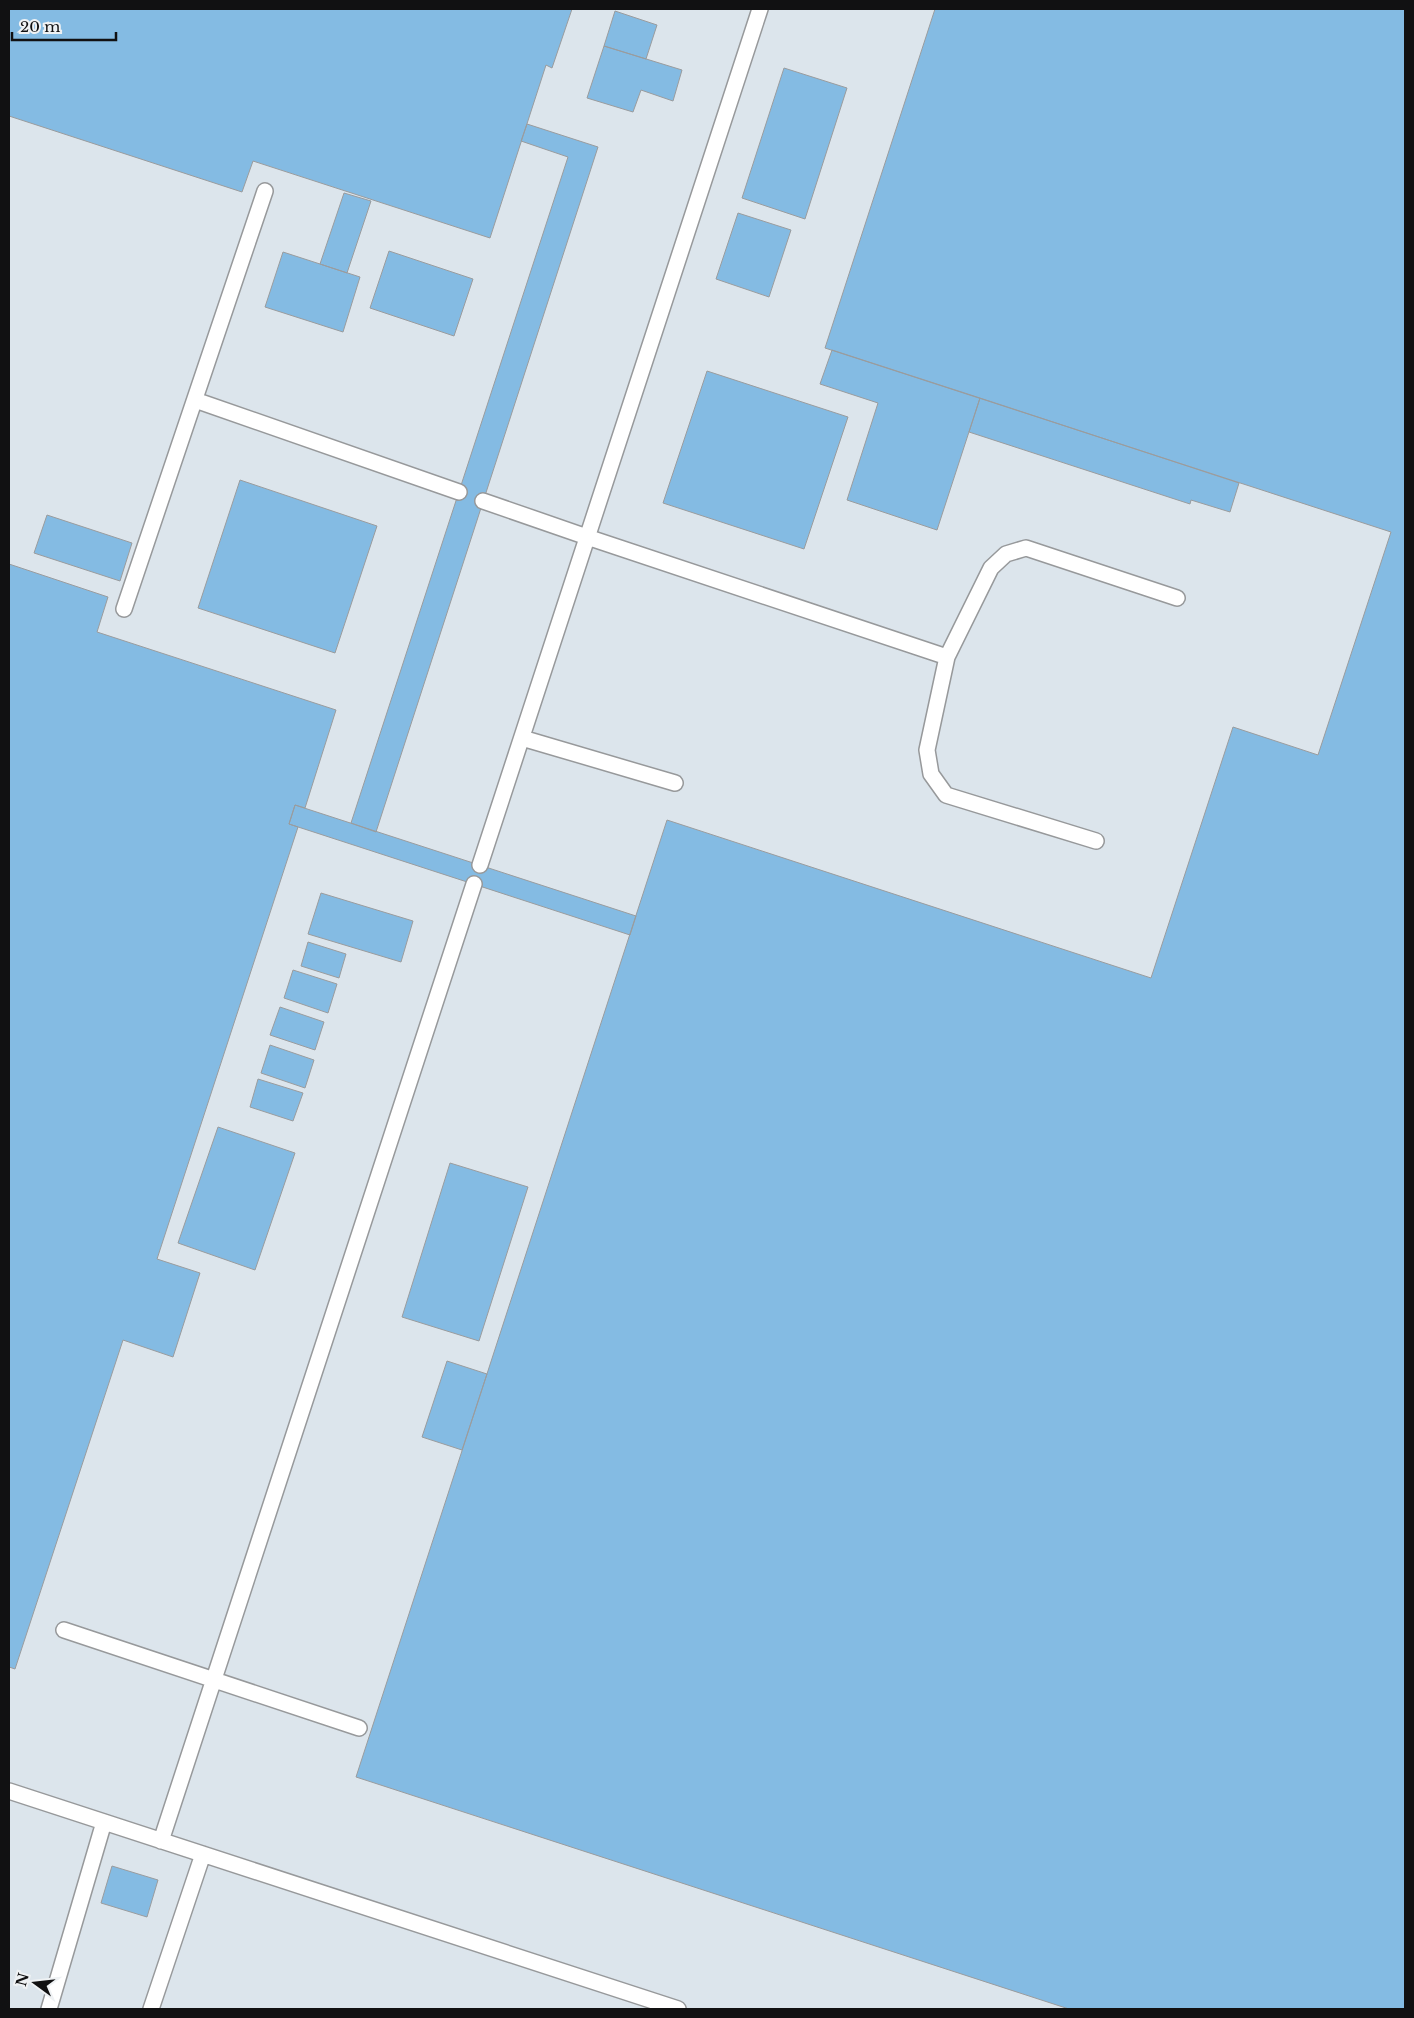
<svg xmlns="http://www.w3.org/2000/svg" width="1414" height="2018" font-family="'Libre Baskerville',serif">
	<rect width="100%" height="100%" fill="#eff2f4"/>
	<path fill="#dce5ec" d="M9 9H1405V2009H9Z"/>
	<path fill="#84bbe3" stroke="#9a9c9e" d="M9 9H572L552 68 546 65 490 238 253 161 242 192 9 116Z
		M935 9H1405V2009H1069L356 1777 667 820 1151 978 1233 727 1318 755 1391 532 825 348Z
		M615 11 657 25 646 59 604 46Z
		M604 46 682 70 673 101 641 90 633 112 587 98Z
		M784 68 847 88 805 219 742 198Z
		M527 124 598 147 376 832 351 823 568 157 521 141Z
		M344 193 371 201 347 273 320 264Z
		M738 213 791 230 769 297 716 279Z
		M389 251 473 279 454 336 370 308Z
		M283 252 360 277 343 332 265 307Z
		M832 350 980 398 937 530 847 500 878 403 820 384Z
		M707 371 848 417 804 549 663 503Z
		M980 398 1239 483 1230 512 1191 500 1190 504 969 432Z
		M240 480 377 526 335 653 198 608Z
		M47 515 132 543 120 581 34 553Z
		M9 564 108 597 97 632 336 710 305 808 295 805 289 824 298 827 157 1259 200 1273 173 1357 123 1340 15 1669 9 1667Z
		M295 805 636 916 630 935 289 824Z
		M321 893 413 921 401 962 308 934Z
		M308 942 346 954 339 978 301 966Z
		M293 970 337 984 328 1013 284 998Z
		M280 1007 324 1022 315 1050 270 1035Z
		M270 1045 314 1060 305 1088 261 1073Z
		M258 1079 303 1093 293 1121 250 1107Z
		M218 1127 295 1153 255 1270 178 1243Z
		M450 1163 528 1187 479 1341 402 1317Z
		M447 1361 487 1374 462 1450 422 1437Z
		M112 1866 158 1880 147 1917 101 1903Z"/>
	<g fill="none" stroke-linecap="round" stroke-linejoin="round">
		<g stroke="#97999b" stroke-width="18">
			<path id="service" d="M195 400 459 492
				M483 501 587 537 947 657
				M124 609 265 191
				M522 738 675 783
				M1096 841 946 795 931 774 927 750 947 657 991 568 1006 554 1026 548 1177 598
				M480 865 760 9
				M64 1630 359 1728
				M9 1791 678 2009
				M161 1841 474 884
				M49 2009 104 1822
				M151 2009 203 1854"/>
		</g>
		<use href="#service" stroke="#fff" stroke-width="15"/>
	</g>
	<rect width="1414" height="2018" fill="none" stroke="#111112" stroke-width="20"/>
	<g transform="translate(35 1983) rotate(285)" stroke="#eff2f4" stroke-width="4" paint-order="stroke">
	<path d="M0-4L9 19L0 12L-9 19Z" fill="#111112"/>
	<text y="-8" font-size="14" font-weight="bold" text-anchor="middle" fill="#111112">N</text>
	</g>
	<path d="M12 32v8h104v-8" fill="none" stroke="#111112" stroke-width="2.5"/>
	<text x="20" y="32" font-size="15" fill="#111112" stroke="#eff2f4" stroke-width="4" paint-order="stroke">20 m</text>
</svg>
